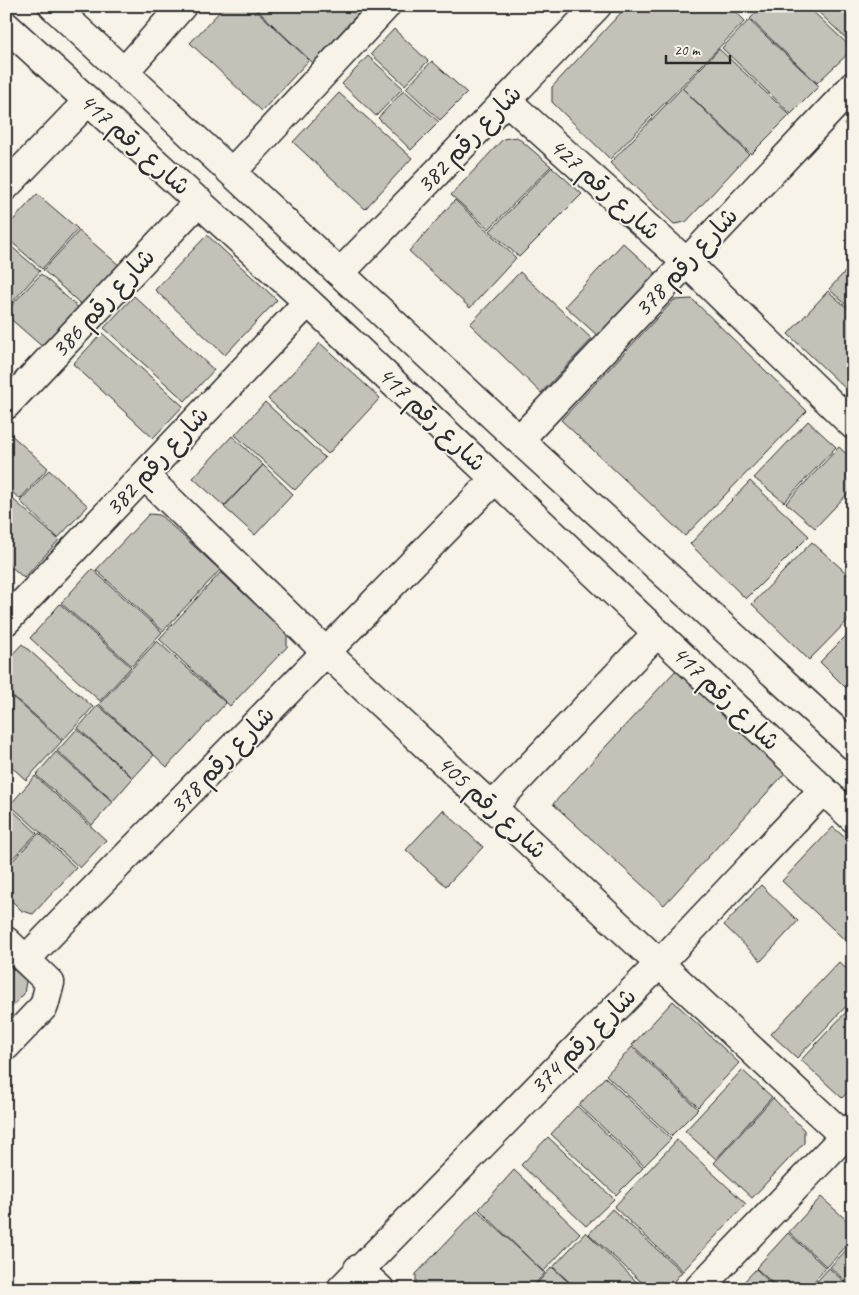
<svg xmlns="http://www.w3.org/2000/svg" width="859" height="1295" font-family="Caveat,'Playpen Sans Arabic',sans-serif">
	<rect width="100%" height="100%" fill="#f7f3e8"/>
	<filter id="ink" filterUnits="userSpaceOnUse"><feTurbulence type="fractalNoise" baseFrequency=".02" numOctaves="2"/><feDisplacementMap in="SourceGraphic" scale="10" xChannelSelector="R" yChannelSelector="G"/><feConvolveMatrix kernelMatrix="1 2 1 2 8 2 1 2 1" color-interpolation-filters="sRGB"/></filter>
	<g filter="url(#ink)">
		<path fill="#c4c1b9" stroke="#2b2b2b" d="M225 6H252L309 60 262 111 190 43Z
			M253 6H365L313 63Z
			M627 6H730L745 21 610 159 552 102V87Z
			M762 6H807L853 49 817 83 750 19Z
			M812 6H853V45Z
			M749 20 819 86 791 114 722 48Z
			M394 29 428 61 405 85 371 54Z
			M719 49 790 115 751 154 682 88Z
			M368 56 403 88 376 116 342 84Z
			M432 61 467 93 440 120 406 88Z
			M682 88 749 154 686 222 674 224 610 163Z
			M404 90 439 122 411 150 378 118Z
			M339 93 412 158 365 209 293 142Z
			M853 114V132L844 124Z
			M517 137 551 166 489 229 451 195 503 139Z
			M552 167 582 194 519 257 490 231Z
			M37 194 78 229 42 269 6 237V228Z
			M455 200 516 258 470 308 409 251Z
			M79 231 120 266 83 306 43 270Z
			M207 235 277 300 225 355 155 290Z
			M6 242 40 271 6 309Z
			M623 243 659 276 599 337 565 306Z
			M853 263V311L829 289Z
			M520 272 592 339 541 393 470 324Z
			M41 274 81 310 45 349 6 315V311Z
			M828 291 853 313V388L846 389 788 334Z
			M134 296 214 370 185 401 104 328Z
			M692 299 807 411 685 536 561 420 674 300Z
			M102 333 183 406 153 438 73 364Z
			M320 343 380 398 328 454 268 399Z
			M265 402 325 458 295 490 235 435Z
			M808 421 836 447 784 502 754 478Z
			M8 432 48 468 20 499 6 487Z
			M232 436 263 465 224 506 193 478Z
			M839 447 853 460V488L815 528 786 503Z
			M263 465 293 494 255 535 224 507Z
			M49 470 88 506 58 538 20 501Z
			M750 481 809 536 746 599 690 544Z
			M6 493 59 540 24 578 6 562Z
			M149 514 160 515 220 570 163 631 96 570Z
			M812 542 853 579V615L809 660 752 604Z
			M92 569 162 632 132 666 61 603Z
			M221 572 287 634V647L230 706 159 639Z
			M60 604 131 667 100 701 30 638Z
			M853 629V695L820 662Z
			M157 641 226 703 167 767 99 704Z
			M22 644 93 707 63 740 6 690V661Z
			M676 670 787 771 664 905 553 804Z
			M6 691 62 741 26 780 6 762Z
			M98 705 154 755 133 778 78 728Z
			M77 729 133 778 113 801 57 751Z
			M56 752 113 802 92 825 36 775Z
			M35 776 106 840 80 868 10 805Z
			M8 806 37 833 6 865V808Z
			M443 810 483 847 446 886 406 850Z
			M833 827 853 845V943L850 945 782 881Z
			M39 833 76 868 33 914 22 911 6 895V868Z
			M761 885 798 921 761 961 724 925Z
			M6 962 26 981 24 994 6 1013Z
			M839 962 853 975V999L797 1058 771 1034Z
			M673 1001 739 1063 698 1107 632 1045Z
			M847 1011 853 1016V1087L842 1098 801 1060Z
			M632 1047 698 1109 671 1136 606 1075Z
			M742 1070 772 1097 716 1159 685 1131Z
			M605 1077 671 1139 644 1166 579 1105Z
			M773 1098 804 1130V1143L752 1198 714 1163Z
			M577 1106 643 1168 616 1195 551 1134Z
			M548 1137 614 1199 586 1226 521 1165Z
			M677 1140 746 1204 683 1271 614 1207Z
			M514 1170 580 1233 543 1272 479 1209Z
			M821 1197 853 1226V1239L827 1267 789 1232Z
			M612 1209 682 1272 667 1289H649L589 1234Z
			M477 1210 545 1273 530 1289H421L416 1284V1274Z
			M586 1232 644 1289H577L553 1267Z
			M788 1233 826 1268 807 1289H779L756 1268Z
			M853 1243V1288L830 1267Z
			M552 1267 576 1289H532Z
			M829 1268 852 1289H810Z
			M756 1269 777 1289H737Z"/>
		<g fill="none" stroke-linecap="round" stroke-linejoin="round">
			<g stroke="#2b2b2b" stroke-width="31">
				<path id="minor" d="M53 6 519 440 853 746
					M6 26 308 302 853 818
					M124 72 182 6
					M507 101 686 262 853 425
					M233 171 386 6
					M6 186 88 101
					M341 272 597 6
					M6 405 199 201
					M519 440 853 86
					M144 475 327 653 844 1136
					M6 621 308 302
					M492 807 657 633
					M6 941 50 983 44 1006 6 1046
					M26 959 495 479
					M358 1269 380 1289
					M341 1289 659 964 823 790
					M698 1289 853 1127"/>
			</g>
			<use href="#minor" stroke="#f7f3e8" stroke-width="28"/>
		</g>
	</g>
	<g text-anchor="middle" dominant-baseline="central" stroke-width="4" stroke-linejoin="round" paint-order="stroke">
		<g font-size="25" fill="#2b2b2b" stroke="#f7f3e8">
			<text transform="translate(469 139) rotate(-46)">شارع رقم 382</text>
			<text transform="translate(135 144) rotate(42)">شارع رقم 417</text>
			<text transform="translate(605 189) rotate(42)">شارع رقم 427</text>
			<text transform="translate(686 262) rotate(-47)">شارع رقم 378</text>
			<text transform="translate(103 303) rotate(-47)">شارع رقم 386</text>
			<text transform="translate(432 419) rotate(44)">شارع رقم 417</text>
			<text transform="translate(157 461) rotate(-47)">شارع رقم 382</text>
			<text transform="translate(726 698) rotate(44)">شارع رقم 417</text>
			<text transform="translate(222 760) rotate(-46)">شارع رقم 378</text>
			<text transform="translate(492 807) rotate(43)">شارع رقم 405</text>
			<text transform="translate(583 1041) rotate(-45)">شارع رقم 374</text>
		</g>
	</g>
	<rect width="859" height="1295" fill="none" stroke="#f7f3e8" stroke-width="25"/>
	<rect x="12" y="12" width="834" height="1270" fill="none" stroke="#2b2b2b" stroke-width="2" filter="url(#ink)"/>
	<path d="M666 55v8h64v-8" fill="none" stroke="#2b2b2b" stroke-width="2.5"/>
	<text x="674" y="55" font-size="15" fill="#2b2b2b" stroke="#f7f3e8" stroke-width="4" paint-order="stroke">20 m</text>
</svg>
